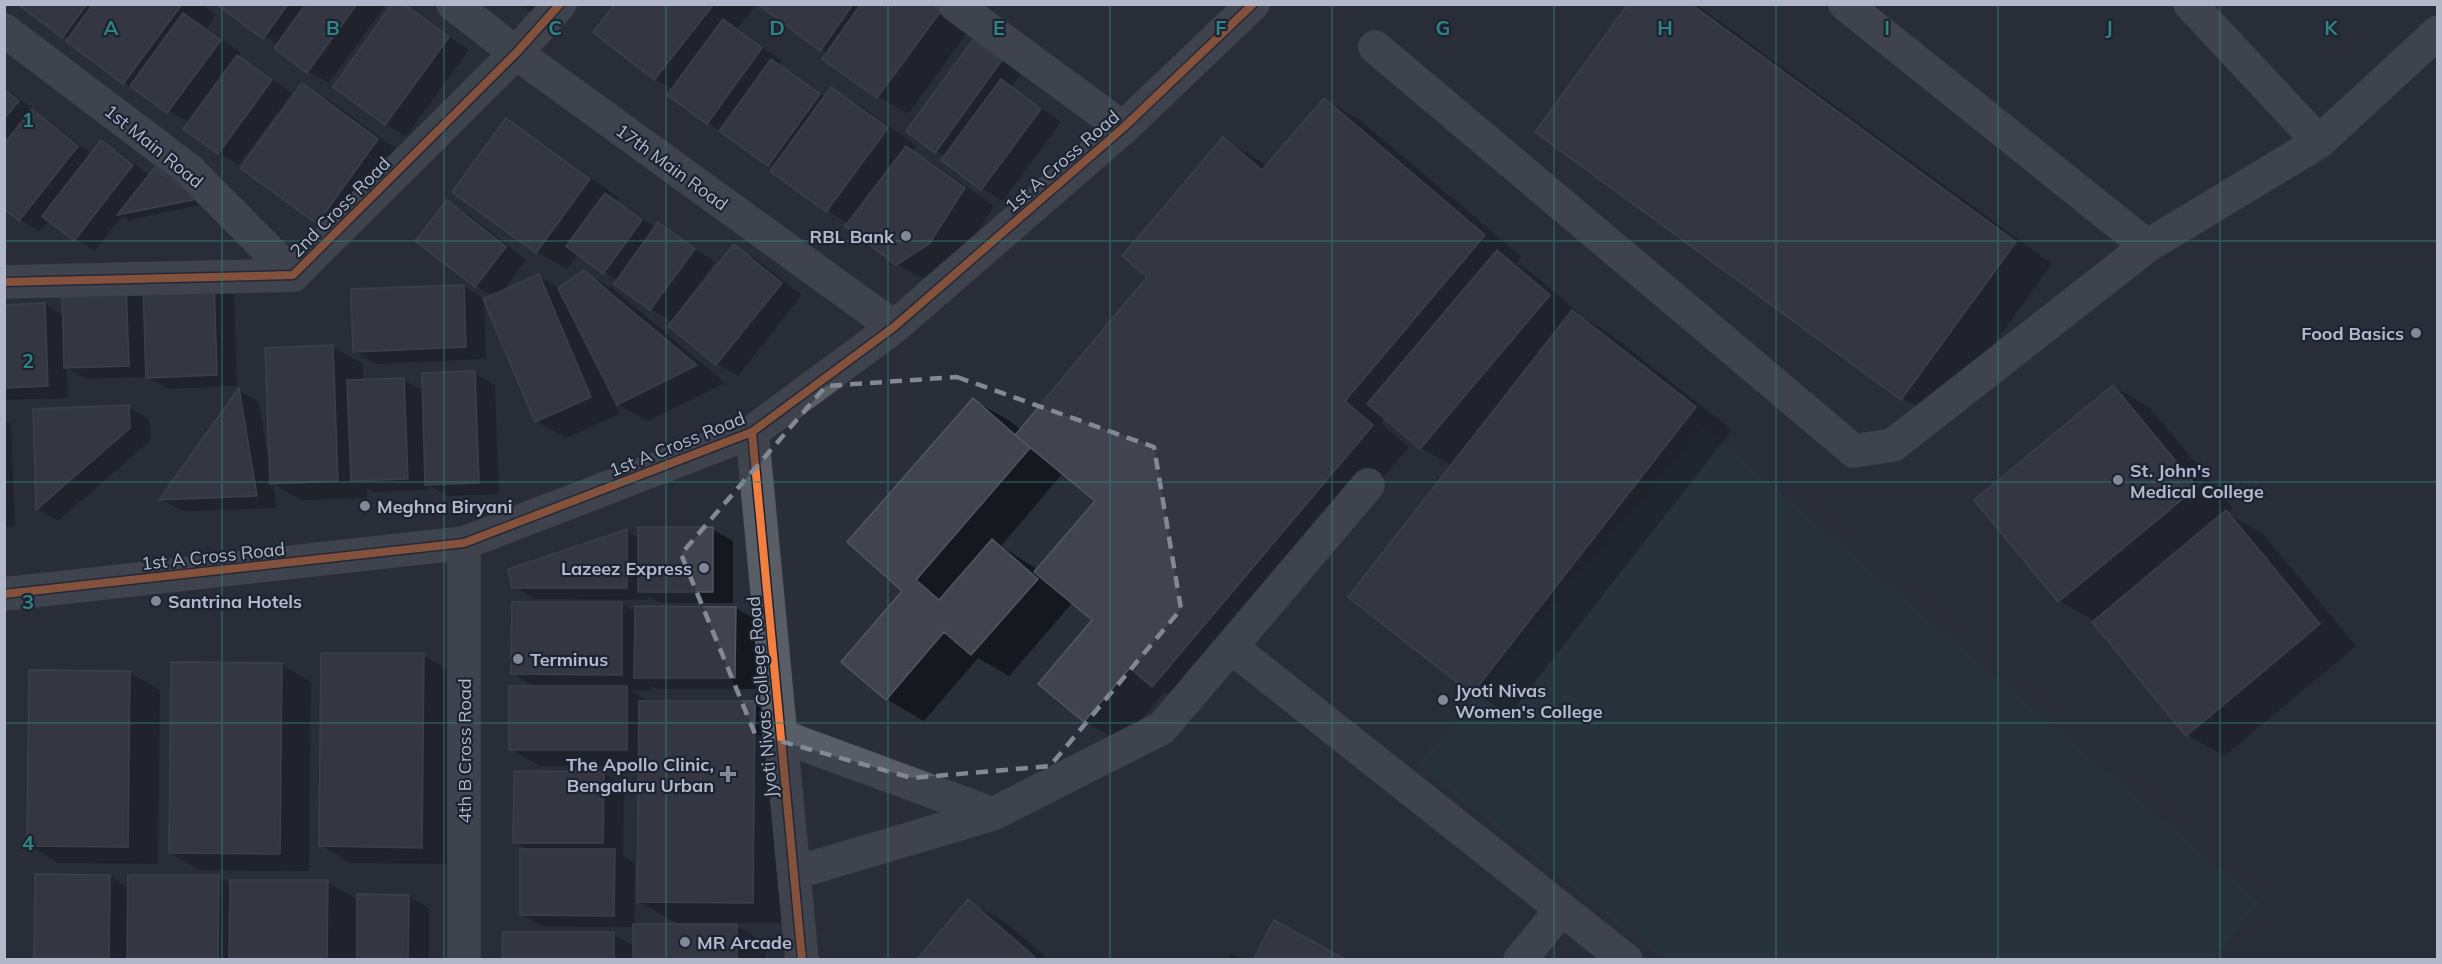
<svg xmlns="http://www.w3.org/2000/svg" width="2442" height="964" font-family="Mulish,sans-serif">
	<rect width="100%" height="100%" fill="#292e39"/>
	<path fill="#26383f" d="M1703 427 2259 902 2214 959H1662L1418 765Z"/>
	<path fill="#0007" fill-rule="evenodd" d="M21 4H202L216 15 207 28 241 53 238 57 258 69 292 93 239 165 218 153 189 123 124 83Z
		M219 4H383L385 6 329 83 308 71 278 45Z
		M403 4 469 50 406 136 386 124Z
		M517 4H560L548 22Z
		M617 4H757L737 29 782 61 779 65 826 97 832 89 861 106 917 146 913 151 936 165 994 206 959 261 927 281 897 264 848 223 827 211 772 171 774 168 708 123 672 89 655 79Z
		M758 4H936L970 29 908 114 878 97 824 58 828 54Z
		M1629 4H1696L2052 264 1939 420 1902 398Z
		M974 42 1022 73 1012 87 1061 122 1003 201 982 189 944 160 946 157 936 151Z
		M302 85 332 102 407 157 347 240 317 223Z
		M4 87 92 154 102 142 122 154 150 176 156 169 166 174 205 204 129 220 122 216 95 251 75 239 50 220 40 231 20 220 4 207Z
		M1324 99 1361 121 1522 257 1516 263 1527 269 1579 313 1577 314 1609 333 1732 430 1510 714 1473 693 1350 596 1452 466 1421 448 1386 418 1381 423 1409 447 1190 707 1164 692 1122 743 1085 721 1040 684 1094 620 1073 602 1009 676 978 658 924 721 886 699 905 591 973 400 1010 421 1021 430 1149 277 1224 139 1268 166ZM1063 473 1097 501 1038 570 1001 546Z
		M507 120 536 138 619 198 616 201 656 228 659 224 715 262 680 310 682 311 734 246 755 258 802 295 738 376 717 364 670 326 673 322 651 309 616 283 618 281 578 253 567 269 537 252Z
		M448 202 468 214 526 260 501 293 539 276 561 289 584 272 614 289 725 383 648 421 615 403 620 414 566 438 536 421 493 296 476 286 417 241Z
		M213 283 234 295 237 386 168 389 148 377 86 379 67 368 68 398 4 400V306L45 304 64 316 125 285 145 297Z
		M463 286 484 298 486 359 376 364 355 351Z
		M333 347 363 364V381L404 380 424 391 475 373 495 385 499 494 448 496 428 485V490L373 492 367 488V498L301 500 273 484 277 508 182 511 162 500 239 390 259 402 268 457H270Z
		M2113 386 2150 408 2233 508 2227 513 2263 534 2356 646 2224 756 2187 735 2095 621 2059 601ZM2201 481 2203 483 2068 595V591Z
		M128 407 149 419 151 440 58 521 37 509 34 411Z
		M4 420 11 423 15 526 4 527Z
		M712 529 733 541V603H660L647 596V600L535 599 514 587 510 570 627 531 640 538Z
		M622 604 636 612 736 608 757 620 756 689H657L651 686V691H632L651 702 754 703 791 724 789 923H732L766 943V960H504L613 934 634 946V927L542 926 521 914 529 850 515 842 603 773 624 785 623 856 635 863 634 925H680L639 902 640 766H540L510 749 537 688 512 673Z
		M423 655 453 672 451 864 350 863 320 845Z
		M281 664 311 682 309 871 200 870 170 853Z
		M130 673 160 690 158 864 58 863 29 845Z
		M110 876 129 888 219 877 232 884 328 882 358 900 409 896 429 908V960H36Z
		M968 901 1005 922 1049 960H918Z
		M1231 953 1242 960H1227Z"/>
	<path fill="#41444e" stroke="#515660" stroke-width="1.5" d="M18 4H87L62 38Z
		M93 4H182L123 84 66 41Z
		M216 4H288L263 39Z
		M306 4H357L307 73 274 48Z
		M392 4H404L449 37 385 125 333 87Z
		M615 4H714L654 80 593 32Z
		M758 4H853L820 51Z
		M861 4H932L941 11 877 98 822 59Z
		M1628 4H1691L2016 242 1901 400 1535 132Z
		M183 13 221 40 167 113 130 86Z
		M723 19 762 48 707 124 667 95Z
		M973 40 1002 60 935 153 906 131Z
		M237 55 272 80 218 154 183 129Z
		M771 59 820 94 768 166 719 131Z
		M1001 79 1041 109 981 190 941 160Z
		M302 83 378 139 317 224 240 168Z
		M831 87 888 128 826 212 770 171Z
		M4 89 19 101 4 119Z
		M1324 98 1485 235 1345 401 1373 425 1152 687 1130 668 1084 722 1038 684 1092 620 1034 572 1095 501 1015 435 1147 277 1122 256 1223 137 1262 170Z
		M32 109 78 146 19 221 4 209V144Z
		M506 118 590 179 536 253 452 192Z
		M101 140 133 165 74 241 42 216Z
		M906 146 965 188 929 244 896 265 845 226Z
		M155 167 197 199 117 215Z
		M605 193 642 220 603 274 566 246Z
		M447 200 506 247 475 287 415 241Z
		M658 222 695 249 650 310 614 284Z
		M734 244 782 283 716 365 668 326Z
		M1497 250 1550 295 1420 449 1367 404Z
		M584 270 615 297 697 365 617 405 558 288Z
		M539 274 591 397 535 422 483 299Z
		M214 281 217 375 146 378 143 284Z
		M126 284 129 366 64 368 62 286Z
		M464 285 466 347 353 352 351 289Z
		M45 303 48 386 4 388V305Z
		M1572 310 1696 407 1472 694 1348 597Z
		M333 345 338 481 270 484 265 348Z
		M475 371 479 483 425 485 422 373Z
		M404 378 408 479 351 481 347 380Z
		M2113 385 2197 487 2058 602 1974 500Z
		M239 388 257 496 159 500 201 441Z
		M973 398 1030 448 916 580 939 600 992 539 1038 579 971 655 944 632 886 700 841 662 902 591 847 542Z
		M129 405 130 428 36 510 33 409Z
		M2226 510 2320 624 2186 736 2092 622Z
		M638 527H713V592H638Z
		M627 529V588H512L508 569Z
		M512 602H622V675L511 674Z
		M635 606 736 607 735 678H634Z
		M321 653H424L422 848 319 846Z
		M171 662 282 663 280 854 169 853Z
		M29 670 130 671 128 847 27 846Z
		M509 686H627V750H509Z
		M639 701H755L753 903 637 902Z
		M514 771 604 772 603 843H513Z
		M520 849H615L614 916 520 915Z
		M35 874 110 875 109 960H34Z
		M128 875H219L218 960H127Z
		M230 880H328L327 960H229Z
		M357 894 409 895 408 960H357Z
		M968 899 1038 960H916Z
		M1274 920 1346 960H1253Z
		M633 924H737V960H633Z
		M503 932H614V960H502Z"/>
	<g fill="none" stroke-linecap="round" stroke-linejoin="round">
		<g stroke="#454952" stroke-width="34">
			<path id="minor" d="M453 4 516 53 894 327
				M954 4 1123 128
				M1845 4 2147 246
				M4 30 189 170 293 275
				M1375 47 1854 451 1893 445 2147 246 2319 142 2190 4
				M2319 142 2438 32
				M4 282 293 275 516 53 560 4
				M752 432 802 960
				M4 594 464 543 752 432 894 327 1123 128 1253 4
				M1231 647 1626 960
				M781 736 993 814 794 873
				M993 814 1162 728 1368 485
				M464 960V543
				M1520 960 1562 909"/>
		</g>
		<use href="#minor" stroke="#595d66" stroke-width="33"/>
		<g stroke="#1c2333" stroke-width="11">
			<path id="cycleway" d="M4 282 293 275 516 53 560 4
				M752 432 802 960
				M4 594 464 543 752 432 894 327 1123 128 1253 4"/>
		</g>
		<use href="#cycleway" stroke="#f27e40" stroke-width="8"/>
	</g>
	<path d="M0 0H2442V964H0ZM957 377 1154 447 1181 609 1050 766 912 778 755 734 681 554 826 386Z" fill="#292e39" fill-opacity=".55" fill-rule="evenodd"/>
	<path fill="none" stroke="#838897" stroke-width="4.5" stroke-dasharray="12 8" stroke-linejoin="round" d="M957 377 1154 447 1181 609 1050 766 912 778 755 734 681 554 826 386Z"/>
	<path fill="none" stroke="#308380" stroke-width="1.5" stroke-opacity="0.55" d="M222 4V960M444 4V960M666 4V960M888 4V960M1110 4V960M1332 4V960M1554 4V960M1776 4V960M1998 4V960M2220 4V960M4 241H2438M4 482H2438M4 723H2438"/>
	<g fill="#838897" stroke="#1c2333" stroke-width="2">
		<circle cx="906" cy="236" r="6"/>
		<circle cx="2416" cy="333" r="6"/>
		<circle cx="2118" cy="480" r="6"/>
		<circle cx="365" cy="506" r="6"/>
		<circle cx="704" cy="568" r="6"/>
		<circle cx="156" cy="601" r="6"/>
		<circle cx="518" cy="659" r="6"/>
		<circle cx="1443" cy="700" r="6"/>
		<path d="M725 765h6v6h6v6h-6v6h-6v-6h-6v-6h6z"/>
		<circle cx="685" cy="942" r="6"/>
	</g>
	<g text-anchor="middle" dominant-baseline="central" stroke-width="4.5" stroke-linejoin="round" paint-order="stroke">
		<g font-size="18" fill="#b3b9ca" stroke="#1c2333">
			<text transform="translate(154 146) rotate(39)">1st Main Road</text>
			<text transform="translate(1062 161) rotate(-41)">1st A Cross Road</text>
			<text transform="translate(672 167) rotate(36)">17th Main Road</text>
			<text transform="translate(340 207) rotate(-45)">2nd Cross Road</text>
			<text transform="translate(677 444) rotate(-22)">1st A Cross Road</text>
			<text transform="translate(213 556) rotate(-6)">1st A Cross Road</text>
			<text transform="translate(762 697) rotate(-95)">Jyoti Nivas College Road</text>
			<text transform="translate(464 751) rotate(-90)">4th B Cross Road</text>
		</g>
		<g font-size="18" font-weight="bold" fill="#b3b9ca" stroke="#1c2333" text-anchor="start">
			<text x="894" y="236" text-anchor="end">RBL Bank</text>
			<text x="2404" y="333" text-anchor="end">Food Basics</text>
			<text x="2130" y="470">St. John's<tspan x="2130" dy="21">Medical College</tspan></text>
			<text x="377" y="506">Meghna Biryani</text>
			<text x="692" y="568" text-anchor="end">Lazeez Express</text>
			<text x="168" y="601">Santrina Hotels</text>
			<text x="530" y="659">Terminus</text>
			<text x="1455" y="690">Jyoti Nivas<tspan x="1455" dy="21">Women's College</tspan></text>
			<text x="714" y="764" text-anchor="end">The Apollo Clinic,<tspan x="714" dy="21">Bengaluru Urban</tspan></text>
			<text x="697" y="942">MR Arcade</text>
		</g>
	</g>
	<g font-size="20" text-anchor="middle" font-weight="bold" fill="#308380" stroke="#1c2333" stroke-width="4.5" stroke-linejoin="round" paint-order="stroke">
		<text x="111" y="35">A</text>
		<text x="333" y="35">B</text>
		<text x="555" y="35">C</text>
		<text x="777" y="35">D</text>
		<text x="999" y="35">E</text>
		<text x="1221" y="35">F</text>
		<text x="1443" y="35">G</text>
		<text x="1665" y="35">H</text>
		<text x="1887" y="35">I</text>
		<text x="2109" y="35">J</text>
		<text x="2331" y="35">K</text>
		<text x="28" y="127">1</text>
		<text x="28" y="368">2</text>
		<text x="28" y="609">3</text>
		<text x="28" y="850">4</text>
	</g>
	<rect width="2442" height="964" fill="none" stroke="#b3b9ca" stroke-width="12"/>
</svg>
